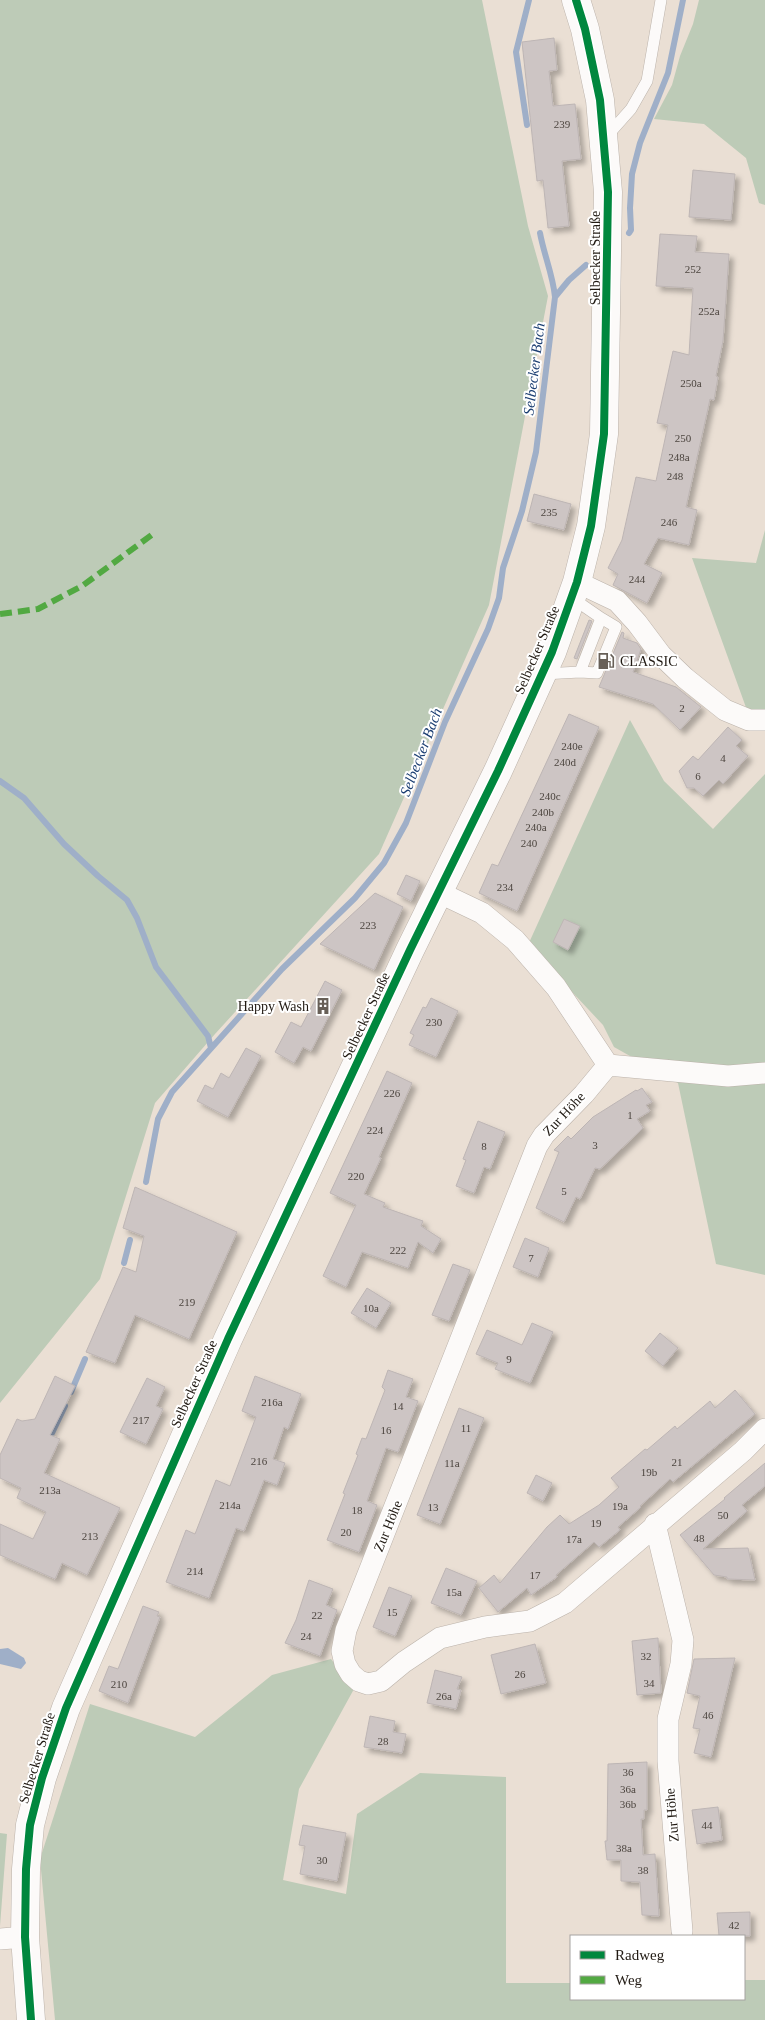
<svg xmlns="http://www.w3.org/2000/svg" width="765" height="2020" font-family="'Times New Roman',serif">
	<defs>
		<filter id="shadow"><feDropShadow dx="4.5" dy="4.5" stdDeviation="2.5" flood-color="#0004"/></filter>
	</defs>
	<rect width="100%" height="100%" fill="#eadfd4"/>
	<path fill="#bdcbb7" d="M0 0H482L528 226 548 296 489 605 379 854 215 1034 155 1103 100 1279 0 1403Z
		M699 0H765V205L759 203 746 158 704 124 654 119 672 85 680 56 693 24Z
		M765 530V712L748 713 692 558 756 563Z
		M630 720 664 781 713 829 765 774V1275L716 1264 678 1083 614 1047 603 1025 528 945Z
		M331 1659 354 1689 299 1789 283 1880 346 1894 357 1814 420 1773 506 1777V1983H571V1999H744V1980H765V2020H55L40 1859 90 1704 195 1737 272 1675Z
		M0 1833 7 1834 0 1926Z"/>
	<path fill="#9fafc8" d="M8 1648 24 1658 26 1663 21 1669 0 1664V1649Z"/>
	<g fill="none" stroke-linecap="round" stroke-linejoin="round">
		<path stroke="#9fafc8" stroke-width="6" d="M527 125 516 52 529 0
			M540 233C544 255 553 275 555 297
			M629 233 631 230 630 208 632 174 640 143 668 73 683 0
			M0 781 24 798 64 844 98 876 127 900 137 918 156 967 208 1036 211 1048
			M146 1182 158 1119 172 1092 282 969 355 898 384 863 406 823 445 722 488 629 499 598 503 568 522 511 536 452 555 297 569 280 586 265
			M124 1263 130 1240
			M71 1392 85 1359
			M52 1433 65 1406"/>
	</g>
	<path fill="#cdc5c4" stroke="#bdb5b4" filter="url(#shadow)" d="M554 38 557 70 549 71 553 106 575 104 581 159 562 161 569 226 548 228 543 180 537 181 522 42Z
		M693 170 735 174 731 220 689 217Z
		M660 234 697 236 695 252 729 254 723 341 716 376 718 377 714 400 710 399 707 413 686 507 697 510 689 545 658 538 644 564 662 573 647 603 613 585 618 574 608 568 622 540 636 477 656 481 668 425 657 423 673 351 689 355 693 288 656 286Z
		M534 494 571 504 564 530 527 521Z
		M589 620 592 621 577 659 574 658Z
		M622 632 624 633 623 638 637 643 641 649 633 672 676 687 701 707 680 730 653 704 599 687Z
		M569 714 599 727 517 911 479 893 492 864 498 866Z
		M728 727 742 740 736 746 748 756 723 784 719 780 703 796 694 788H687L679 771 693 756 698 760Z
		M406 875 420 881 411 901 397 894Z
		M375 893 403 907 374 970 320 944Z
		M564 919 580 926 568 950 553 942Z
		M325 981 342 990 311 1051 303 1047 294 1063 275 1052 291 1022 301 1027Z
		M431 998 458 1011 436 1057 409 1045 414 1035 410 1033 423 1007 426 1008Z
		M246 1048 261 1056 228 1117 197 1101 205 1085 213 1089 221 1073 229 1078Z
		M387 1071 412 1083 379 1157 381 1158 364 1194 385 1203 383 1207 423 1221 421 1226 441 1239 433 1253 418 1242 408 1268 362 1252 346 1287 323 1276 356 1205 330 1193Z
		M642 1088 652 1102 646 1105 650 1111 637 1119 643 1128 600 1169 595 1168 580 1199 576 1197 564 1222 536 1208 559 1152 554 1150 568 1136 571 1139 593 1117 636 1090 637 1091Z
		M478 1121 505 1132 490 1169 484 1167 474 1193 456 1186 466 1160 463 1159Z
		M135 1187 237 1232 189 1339 135 1315 115 1363 86 1352 123 1267 136 1272 144 1236 123 1228Z
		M525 1238 549 1248 538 1277 513 1267Z
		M453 1264 470 1270 449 1321 432 1315Z
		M367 1288 391 1303 376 1328 351 1313Z
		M532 1323 553 1332 530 1383 495 1369 498 1363 476 1354 487 1330 522 1345Z
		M660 1333 678 1348 663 1366 645 1351Z
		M388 1370 413 1379 406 1397 418 1401 398 1452 386 1448 367 1501 377 1505 359 1552 327 1540 345 1494 343 1493 358 1455 356 1454 362 1438 366 1439 385 1390 382 1387Z
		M55 1376 75 1386 50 1435 60 1439 44 1473 120 1508 87 1575 62 1563 55 1579 0 1555V1524L33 1539 46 1512 17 1498 21 1488 0 1478V1455L17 1419 22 1421 35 1419Z
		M255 1376 301 1394 288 1429 284 1427 273 1459 285 1463 277 1485 264 1480 244 1531 236 1528 209 1598 166 1582 186 1530 195 1534 216 1480 230 1486 256 1417 242 1411Z
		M147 1378 165 1387 156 1406 163 1409 146 1444 120 1432Z
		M735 1390 755 1414 673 1482 670 1479 640 1506 641 1507 618 1527 620 1530 599 1547 594 1542 556 1575 557 1577 531 1595 527 1588 498 1612 479 1588 494 1575 500 1583 547 1527 560 1515 569 1524 599 1505 619 1487 611 1478 645 1449 647 1450 675 1426 677 1429 710 1401 715 1408Z
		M459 1408 484 1418 440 1524 417 1515Z
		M765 1463V1486L742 1505 747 1511 703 1549 748 1548 755 1580 727 1579V1577L714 1575 680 1535 725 1499 724 1498Z
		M536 1475 552 1483 543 1501 527 1493Z
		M446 1568 477 1581 461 1615 431 1603Z
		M309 1580 333 1589 326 1605 337 1610 320 1656 285 1643 296 1620Z
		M389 1587 412 1596 395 1636 373 1627Z
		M143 1606 159 1612 157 1616 160 1617 128 1703 99 1691 109 1666 118 1669Z
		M658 1638 661 1693 637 1695 632 1641Z
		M535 1644 546 1683 501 1694 491 1655Z
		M735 1658 711 1757 694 1753 700 1729 693 1728 700 1696 687 1693 694 1659Z
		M435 1670 462 1677 457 1689 461 1690 456 1709 427 1703Z
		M370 1716 395 1721 393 1732 406 1734 402 1753 364 1747Z
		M647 1762V1810H644V1819H641L643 1855 655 1854 659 1916 642 1915 640 1882 621 1881V1860H607L605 1841H607L608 1764Z
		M718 1807 722 1840 697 1844 692 1810Z
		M303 1825 346 1833 337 1881 300 1874 305 1846 299 1845Z
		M750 1912V1936H719L717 1913Z"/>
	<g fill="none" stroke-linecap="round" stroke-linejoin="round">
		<g stroke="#bbb2aa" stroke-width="12">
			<path id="lane" d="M607 136 631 109 647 81 661 0
				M580 672 597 673 616 627 601 618
				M543 674 580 672 601 618 572 598"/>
		</g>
		<g stroke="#bbb2aa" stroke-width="22">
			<path id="street" d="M577 582 617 601 637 623 661 655 685 678 725 710 749 720H765
				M438 892 482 913 515 940 556 987 608 1065 728 1076 765 1073
				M608 1065 584 1094 544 1135 537 1146 346 1630 342 1651 345 1664 351 1674 359 1681 368 1684 381 1681 404 1662 440 1638 485 1627 530 1621 565 1603 743 1451 765 1429
				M655 1524 683 1640 681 1664 668 1719V1761L682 1931
				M0 1939 25 1937"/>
		</g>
		<g stroke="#bbb2aa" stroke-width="29">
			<path id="secondary" d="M31 2020 25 1937 26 1869 30 1825 42 1778 66 1708 228 1339 410 950 498 771 552 652 577 582 591 526 604 434 608 192 600 100 585 29 576 0"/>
		</g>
		<use href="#lane" stroke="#fcfaf9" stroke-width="11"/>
		<use href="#street" stroke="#fcfaf9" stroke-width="21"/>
		<use href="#secondary" stroke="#fcfaf9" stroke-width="28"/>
		<path stroke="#52a942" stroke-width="6" stroke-dasharray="12 6" stroke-linecap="butt" d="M0 614 38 609 82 586 153 534"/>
		<g stroke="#fff" stroke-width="11">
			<path id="cycleway" d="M31 2020 25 1937 26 1869 30 1825 42 1778 66 1708 228 1339 410 950 498 771 552 652 577 582 591 526 604 434 608 192 600 100 585 29 576 0"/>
		</g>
		<use href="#cycleway" stroke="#00873e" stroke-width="8"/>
	</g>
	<defs>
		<g id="fuel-bare" transform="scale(1.35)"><path d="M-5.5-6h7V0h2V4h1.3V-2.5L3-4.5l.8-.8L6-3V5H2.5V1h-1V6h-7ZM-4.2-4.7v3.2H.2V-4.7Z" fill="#675f57" stroke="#fff" stroke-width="2.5" paint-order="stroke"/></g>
		<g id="building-bare" transform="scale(1.35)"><path d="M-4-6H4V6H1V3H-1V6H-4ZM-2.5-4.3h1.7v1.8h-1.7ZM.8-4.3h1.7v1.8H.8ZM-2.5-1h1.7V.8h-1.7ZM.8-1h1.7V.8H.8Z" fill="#675f57" stroke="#fff" stroke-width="2.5" paint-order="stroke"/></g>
	</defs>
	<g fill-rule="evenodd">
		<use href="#fuel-bare" x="606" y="661"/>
		<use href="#building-bare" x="323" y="1006"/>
	</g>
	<g text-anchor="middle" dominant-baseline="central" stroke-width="4" stroke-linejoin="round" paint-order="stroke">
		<g font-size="11" fill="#4c453f">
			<text x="562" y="124">239</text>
			<text x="693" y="269">252</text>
			<text x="709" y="311">252a</text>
			<text x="691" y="383">250a</text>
			<text x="683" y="438">250</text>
			<text x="679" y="457">248a</text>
			<text x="675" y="476">248</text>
			<text x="549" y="512">235</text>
			<text x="669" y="522">246</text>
			<text x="637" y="579">244</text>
			<text x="682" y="708">2</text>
			<text x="572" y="746">240e</text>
			<text x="723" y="758">4</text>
			<text x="565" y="762">240d</text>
			<text x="698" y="776">6</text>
			<text x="550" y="796">240c</text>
			<text x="543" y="812">240b</text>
			<text x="536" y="827">240a</text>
			<text x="529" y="843">240</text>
			<text x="505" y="887">234</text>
			<text x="368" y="925">223</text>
			<text x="434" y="1022">230</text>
			<text x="392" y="1093">226</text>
			<text x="630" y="1115">1</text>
			<text x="375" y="1130">224</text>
			<text x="595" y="1145">3</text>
			<text x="484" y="1146">8</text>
			<text x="356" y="1176">220</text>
			<text x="564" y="1191">5</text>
			<text x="398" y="1250">222</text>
			<text x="531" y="1258">7</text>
			<text x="187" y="1302">219</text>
			<text x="371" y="1308">10a</text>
			<text x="509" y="1359">9</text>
			<text x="272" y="1402">216a</text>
			<text x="398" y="1406">14</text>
			<text x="141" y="1420">217</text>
			<text x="466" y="1428">11</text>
			<text x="386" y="1430">16</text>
			<text x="259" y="1461">216</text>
			<text x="677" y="1462">21</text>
			<text x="452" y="1463">11a</text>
			<text x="649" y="1472">19b</text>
			<text x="50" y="1490">213a</text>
			<text x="230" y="1505">214a</text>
			<text x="620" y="1506">19a</text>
			<text x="433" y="1507">13</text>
			<text x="357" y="1510">18</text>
			<text x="723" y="1515">50</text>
			<text x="596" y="1523">19</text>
			<text x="346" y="1532">20</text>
			<text x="90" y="1536">213</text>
			<text x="699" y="1538">48</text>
			<text x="574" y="1539">17a</text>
			<text x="195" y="1571">214</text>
			<text x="535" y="1575">17</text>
			<text x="454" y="1592">15a</text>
			<text x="392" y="1612">15</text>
			<text x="317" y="1615">22</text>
			<text x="306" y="1636">24</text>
			<text x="646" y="1656">32</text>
			<text x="520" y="1674">26</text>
			<text x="649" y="1683">34</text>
			<text x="119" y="1684">210</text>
			<text x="444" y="1696">26a</text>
			<text x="708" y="1715">46</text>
			<text x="383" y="1741">28</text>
			<text x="628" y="1772">36</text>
			<text x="628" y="1789">36a</text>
			<text x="628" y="1804">36b</text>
			<text x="707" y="1825">44</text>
			<text x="624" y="1848">38a</text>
			<text x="322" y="1860">30</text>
			<text x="643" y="1870">38</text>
			<text x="734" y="1925">42</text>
		</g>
		<g font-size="14" fill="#211a13" stroke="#fff">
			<text transform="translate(595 258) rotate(-90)">Selbecker Straße</text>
			<text transform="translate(537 650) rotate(-67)">Selbecker Straße</text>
			<text transform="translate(366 1016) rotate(-65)">Selbecker Straße</text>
			<text transform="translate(564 1114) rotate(-47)">Zur Höhe</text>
			<text transform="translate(194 1384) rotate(-66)">Selbecker Straße</text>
			<text transform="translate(388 1526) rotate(-68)">Zur Höhe</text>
			<text transform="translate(37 1758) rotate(-73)">Selbecker Straße</text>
			<text transform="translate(672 1815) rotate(-95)">Zur Höhe</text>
		</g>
		<g font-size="14" fill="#211a13" stroke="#fff" text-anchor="start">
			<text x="620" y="661">CLASSIC</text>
			<text x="309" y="1006" text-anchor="end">Happy Wash</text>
		</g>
		<g font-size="15" font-style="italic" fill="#1b3e72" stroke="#fff">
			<text transform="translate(534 369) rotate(-83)">Selbecker Bach</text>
			<text transform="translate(421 752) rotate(-69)">Selbecker Bach</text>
		</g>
	</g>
	<rect x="570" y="1935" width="175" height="65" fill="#ffffff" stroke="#a6a3a1"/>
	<rect x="580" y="1951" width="25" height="8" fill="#00873e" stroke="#a6a3a1"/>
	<text x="615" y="1960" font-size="15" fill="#211a13">Radweg</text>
	<rect x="580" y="1976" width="25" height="8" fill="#52a942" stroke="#a6a3a1"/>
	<text x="615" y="1985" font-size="15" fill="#211a13">Weg</text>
</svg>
